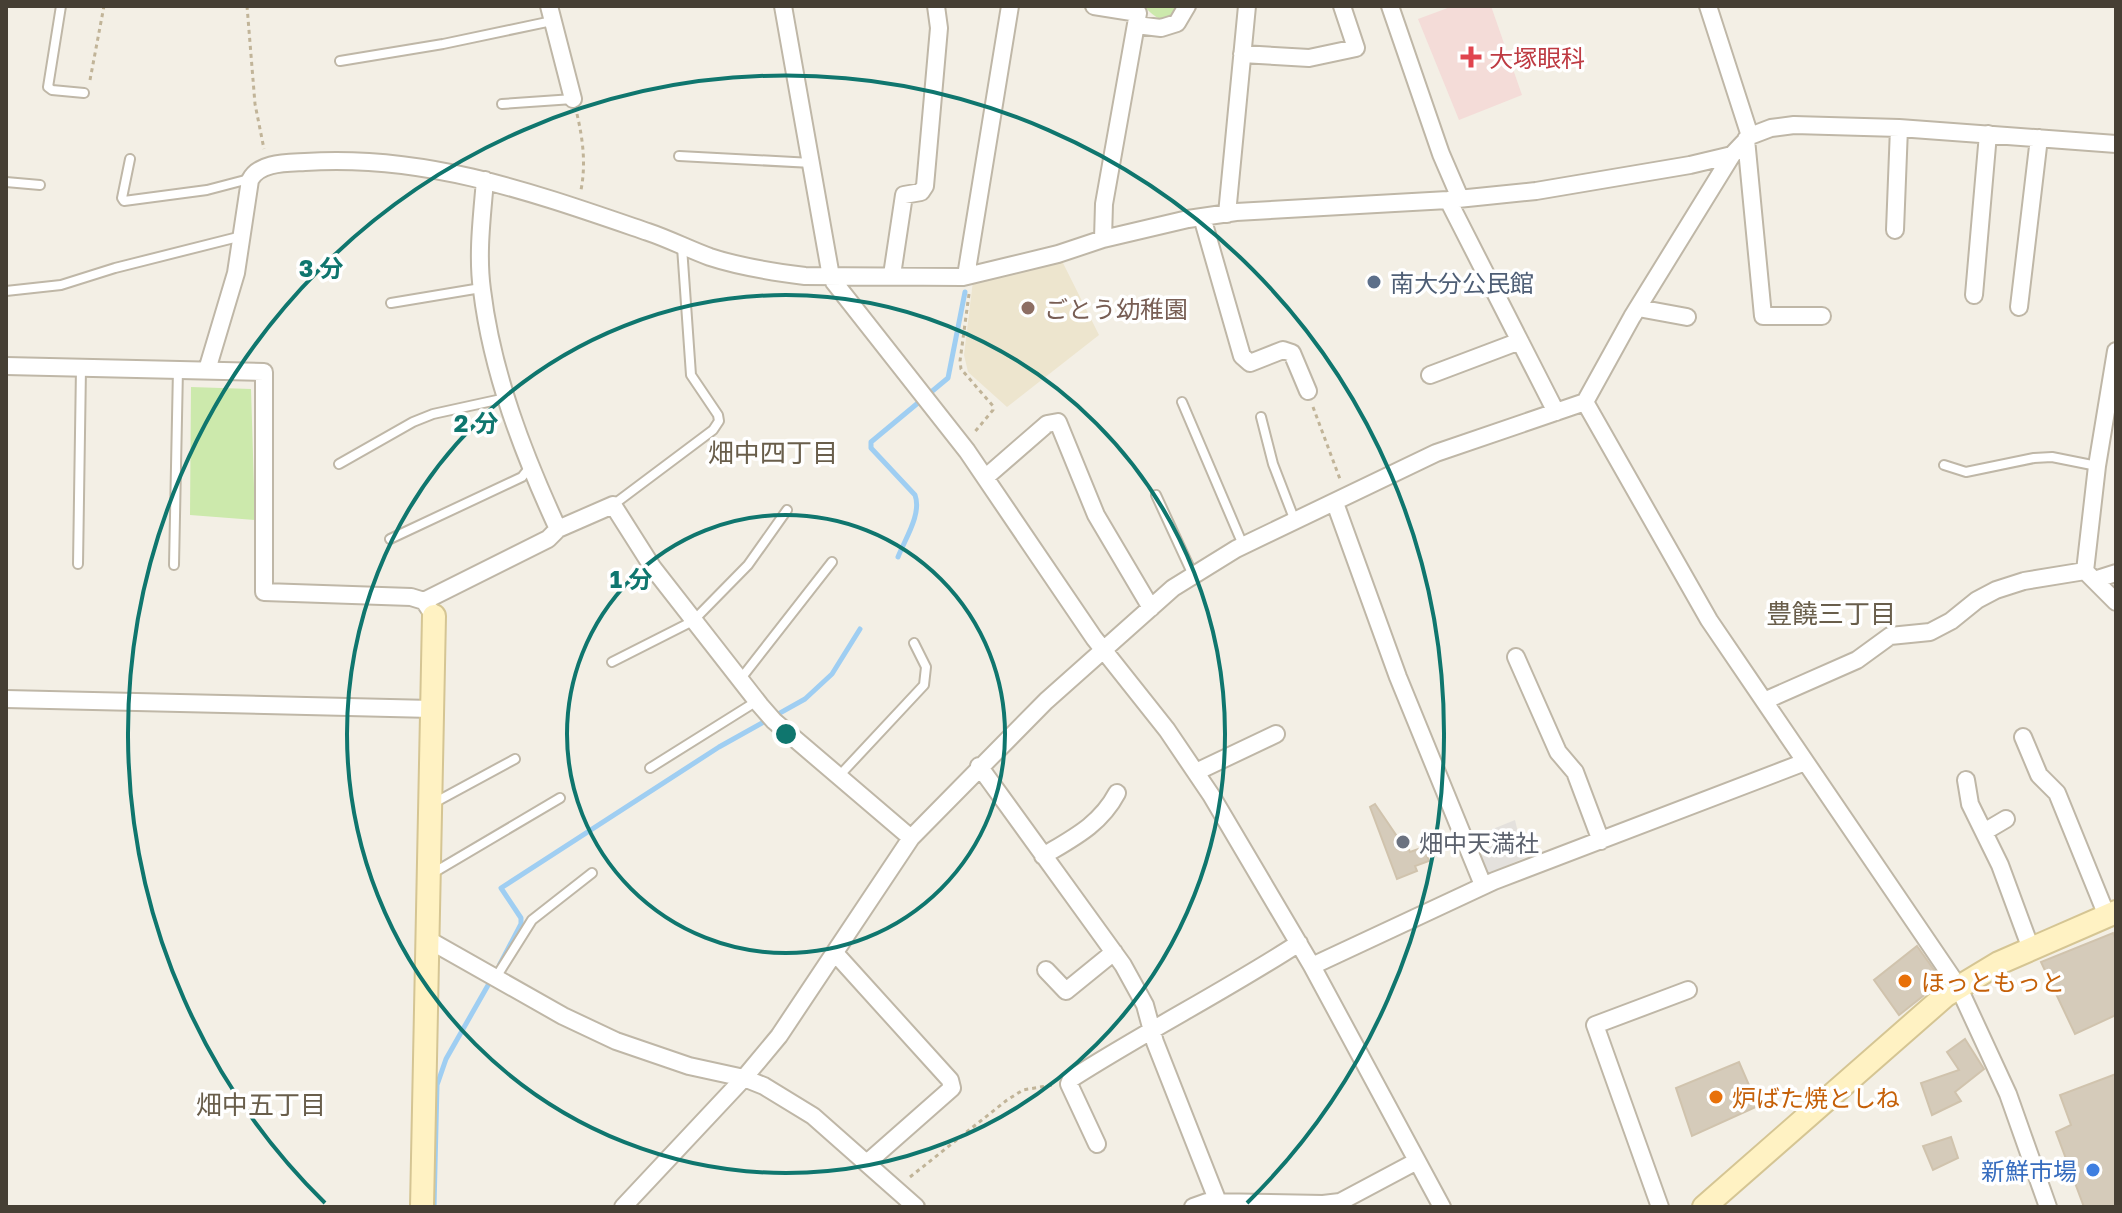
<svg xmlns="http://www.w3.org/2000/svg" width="2122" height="1213" font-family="'Golos Text','Noto Sans JP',sans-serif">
	<rect width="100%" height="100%" fill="#f3efe5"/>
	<path fill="#ede5ce" d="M1062 261 1099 335 1007 407 968 372 964 355 973 281Z"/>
	<path fill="#f4dcd8" d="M1453 6H1491L1522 95 1459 120 1418 19Z"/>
	<path fill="#cce9ac" d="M1144 6H1179C1167 26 1158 21 1144 6Z
		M191 387 251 389 255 520 190 515Z"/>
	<path fill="#e4e1dd" d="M1515 820 1524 858 1488 874 1473 837Z"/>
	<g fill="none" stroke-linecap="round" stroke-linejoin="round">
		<path stroke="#9fcef2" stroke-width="5" d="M898 557C905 539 922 514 915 495L871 448V442L948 378 965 292
			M500 964 521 924V918L501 888 719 747 805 699 832 674 860 629
			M434 1207 437 1085 446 1059 491 980"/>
	</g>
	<path fill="#d5cbba" stroke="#d0c3ad" stroke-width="2" d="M1375 804 1405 848 1408 847 1410 852 1424 847 1429 861 1415 866 1417 871 1397 879 1370 807Z
		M2113 933 2116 941V1015L2075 1034 2041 962Z
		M1917 946 1942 981 1899 1015 1874 980Z
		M1965 1039 1984 1069 1955 1092 1961 1101 1932 1115 1921 1083 1959 1070 1947 1052Z
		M1739 1062 1758 1106 1692 1136 1676 1088Z
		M2116 1074V1207H2084L2056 1132 2071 1125 2060 1095Z
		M1951 1137 1958 1158 1933 1170 1923 1146Z"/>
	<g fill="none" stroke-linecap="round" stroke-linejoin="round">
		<g stroke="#bfb7a7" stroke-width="12">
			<path id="lane" d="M61 6 48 87 52 90 84 93
				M340 61 443 44 552 21
				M502 104 573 99
				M679 156 812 163
				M130 159 122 198 124 201 207 190 249 179
				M6 182 40 185
				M6 291 61 285 115 268 242 236
				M391 303 481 288
				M1182 402 1243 545
				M1261 417 1273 464 1295 521
				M339 464 413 422 433 414 506 398
				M1944 465 1966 472 2034 458 2052 457 2097 466
				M1156 495 1193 575
				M613 505 713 430 719 421 718 415 691 375 682 247
				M390 539 522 477 530 467
				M78 564 81 368
				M174 565 178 369
				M612 662 693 621 748 565 787 510
				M739 681 832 562
				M650 768 757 701
				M839 776 924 685 926 667 914 643
				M432 804 515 759
				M433 873 560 798
				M495 979 532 920 592 873"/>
		</g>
		<g stroke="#bfb7a7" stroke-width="20">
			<path id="street" d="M549 6 573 99
				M783 6 830 271 834 282 967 451 1094 638 1167 730 1211 795 1312 966 1442 1207
				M1094 6 1138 13 1104 204 1103 239
				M1390 6 1441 154 1460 198
				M1708 6 1750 136
				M1136 25 1161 28 1177 23 1187 6
				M1242 54 1309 58 1356 48 1342 6
				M1746 139 1763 316H1822
				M1448 200 1556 412
				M1227 214 1247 6
				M1202 217 1242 356 1250 363 1283 350 1292 353 1308 391
				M1895 230 1899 128
				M892 275 904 195 921 192 925 186 939 28 936 6
				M966 276 1010 6
				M1974 295 1988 134
				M2019 307 2039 138
				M1638 308 1687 317
				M6 366 264 372V592L411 597 424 601 434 616
				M207 370 236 273 250 180C259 162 287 163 305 162 427 154 534 193 648 232 669 239 688 249 710 257 740 267 773 272 805 276L963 277 1058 254 1103 239 1188 219 1236 212 1448 200 1536 191 1690 165 1732 155
				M1430 375 1520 341
				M1585 402 1709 620 1958 986 2008 1094 2048 1207
				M986 477 1047 424 1058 422 1096 515 1151 608
				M1335 503 1398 677 1483 885
				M558 529 613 505 653 568 760 705 774 721 911 838
				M2085 571 2097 466 2116 351
				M2094 580 2116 573
				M424 601 548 539 558 529C523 453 492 373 482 290 477 254 482 217 485 180
				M1516 657 1558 752 1575 772 1601 841
				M6 699 432 709
				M1764 701 1857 660 1890 636 1930 632 1951 621 1977 600 1996 590 2024 581 2085 571 2116 602
				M2023 737 2039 775 2057 793 2107 916
				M979 766 1123 965 1145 1005 1155 1042 1218 1202
				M1196 772 1276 734
				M1966 780 1970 804 2000 865 2031 949
				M1984 832 2006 819
				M1043 856C1073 838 1100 825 1117 793
				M427 939 563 1016 616 1041 689 1066 744 1078 764 1086 813 1116 916 1207
				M835 953 950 1080 952 1088 868 1162
				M1312 966 1494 881 1805 762
				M1046 970 1066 991 1114 952
				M1097 1144 1069 1084 1071 1079C1146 1031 1225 991 1299 943
				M623 1207 744 1078 779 1036 911 838 1046 701 1173 588 1236 549 1436 453 1585 402 1632 317 1732 155 1750 136 1771 128 1794 125 1899 128 2116 144
				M1193 1207 1207 1202 1323 1204 1340 1202 1417 1161
				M1660 1207 1595 1025 1688 990"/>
		</g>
		<g stroke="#d5c593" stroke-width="26">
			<path id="secondary" d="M422 1207 434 616
				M1704 1207 1946 995 1999 963 2116 912"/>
		</g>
		<path stroke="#c1b498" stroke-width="3" stroke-dasharray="4 4" stroke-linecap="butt" d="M247 6 255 104 264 149
			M90 80 104 6
			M577 114C583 140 586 164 581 190
			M969 294 960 361 961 369 993 406V410L973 434
			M1313 407 1340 479
			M910 1177 1007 1100 1023 1090 1052 1085"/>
		<use href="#lane" stroke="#fff" stroke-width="8"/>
		<use href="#street" stroke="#fff" stroke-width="16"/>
		<use href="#secondary" stroke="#fff2c3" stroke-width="22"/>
	</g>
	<g fill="none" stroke="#0f766e" stroke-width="4">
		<circle cx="786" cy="734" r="219"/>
		<circle cx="786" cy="734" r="439"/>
		<path d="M325 1203A658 658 0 1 1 1247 1203"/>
	</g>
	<path fill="#e0444e" stroke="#fff" stroke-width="3" d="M1467 45h8v8h8v8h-8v8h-8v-8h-8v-8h8z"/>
	<circle fill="#5c6f8a" stroke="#fff" stroke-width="3" cx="1374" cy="282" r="8"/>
	<circle fill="#8d6e63" stroke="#fff" stroke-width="3" cx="1028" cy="308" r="8"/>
	<circle fill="#6b7280" stroke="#fff" stroke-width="3" cx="1403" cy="842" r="8"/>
	<g fill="#e8710a" stroke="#fff" stroke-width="3">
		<circle cx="1905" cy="981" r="8"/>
		<circle cx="1716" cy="1097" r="8"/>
	</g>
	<circle fill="#3f7fe0" stroke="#fff" stroke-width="3" cx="2093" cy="1170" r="8"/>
	<g text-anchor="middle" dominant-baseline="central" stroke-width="7" stroke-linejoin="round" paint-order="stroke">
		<g font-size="24" fill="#be3a42" stroke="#fff" text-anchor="start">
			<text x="1489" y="57">大塚眼科</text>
		</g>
		<g font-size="24" fill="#4e5e75" stroke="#fff" text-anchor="start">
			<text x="1390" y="282">南大分公民館</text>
		</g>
		<g font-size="24" fill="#785e54" stroke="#fff" text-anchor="start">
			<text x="1044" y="308">ごとう幼稚園</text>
		</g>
		<g font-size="24" fill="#5b616d" stroke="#fff" text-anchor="start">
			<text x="1419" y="842">畑中天満社</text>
		</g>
		<g font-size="24" fill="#c56008" stroke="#fff" text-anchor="start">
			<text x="1921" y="981">ほっともっと</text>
			<text x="1732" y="1097">炉ばた焼としね</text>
		</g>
		<g font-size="24" fill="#366cbe" stroke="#fff" text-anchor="end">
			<text x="2077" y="1170">新鮮市場</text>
		</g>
		<g font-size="26" fill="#695e4b" stroke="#fff">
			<text x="773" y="452">畑中四丁目</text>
			<text x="1831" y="613">豊饒三丁目</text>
			<text x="261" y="1104">畑中五丁目</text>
		</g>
	</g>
	<circle cx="786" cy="734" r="12" fill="#0f766e" stroke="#fff" stroke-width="4"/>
	<g font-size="24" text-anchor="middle" font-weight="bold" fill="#0f766e" stroke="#fff" stroke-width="7" stroke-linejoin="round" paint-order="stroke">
		<text x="321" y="277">3 分</text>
		<text x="476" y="432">2 分</text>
		<text x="631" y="588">1 分</text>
	</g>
	<rect width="2122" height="1213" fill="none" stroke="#463f34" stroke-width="16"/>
</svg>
